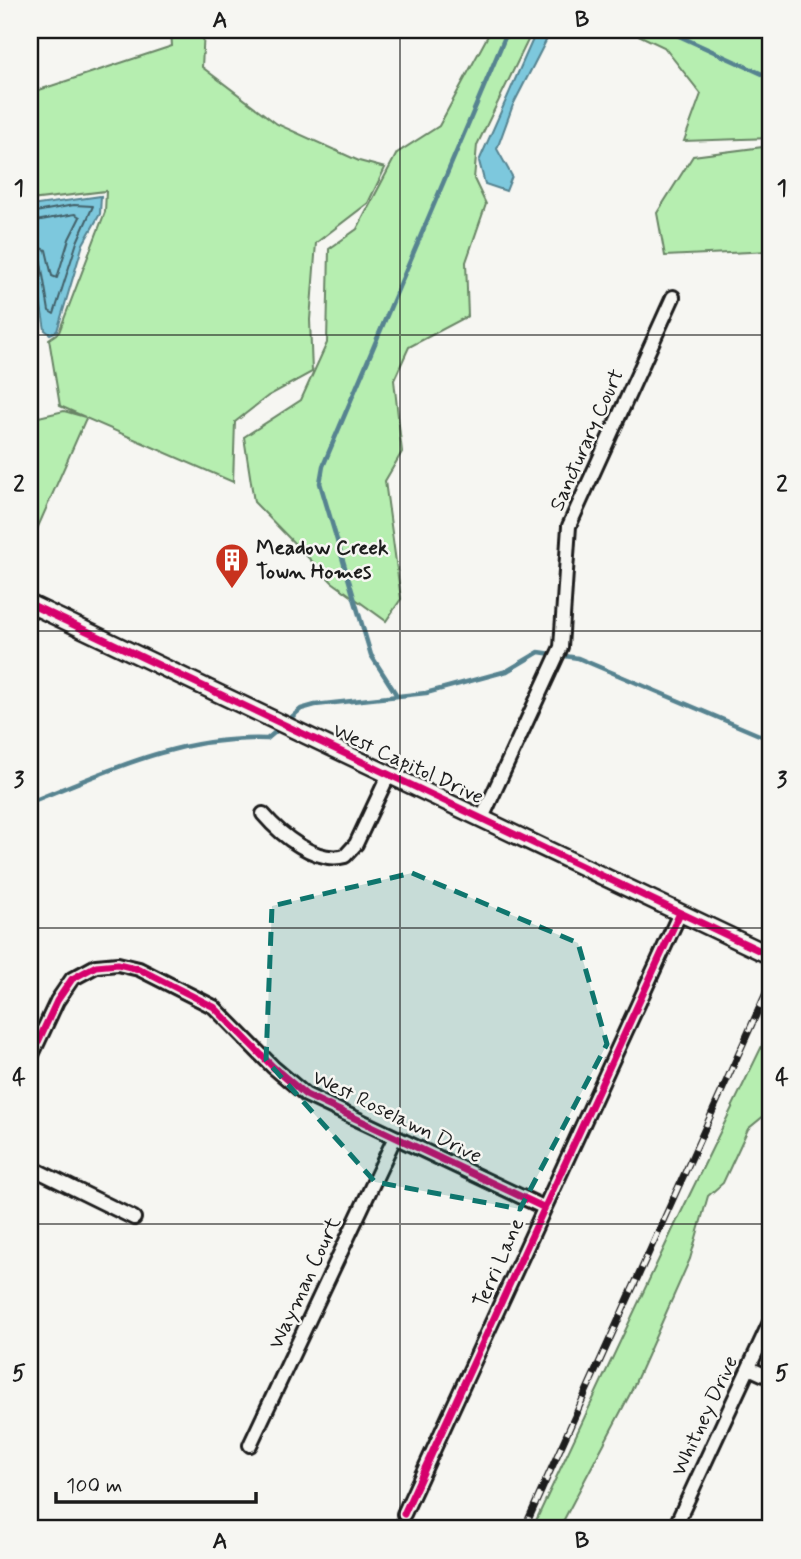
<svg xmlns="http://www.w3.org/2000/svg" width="801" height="1559" font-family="Mynerve,sans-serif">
	<rect width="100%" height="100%" fill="#f6f6f2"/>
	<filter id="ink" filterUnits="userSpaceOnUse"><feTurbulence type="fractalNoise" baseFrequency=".0143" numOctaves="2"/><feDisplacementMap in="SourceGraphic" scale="14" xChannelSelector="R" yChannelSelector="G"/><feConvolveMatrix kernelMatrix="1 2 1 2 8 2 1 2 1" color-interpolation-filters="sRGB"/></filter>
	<g filter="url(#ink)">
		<path fill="#b6eeb0" stroke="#698566" stroke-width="2" d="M171 30H204L202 67 277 124 359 161 385 168 368 203 316 243 310 320 312 372 268 396 235 422 233 482 86 418 30 545V419L64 411 85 417 60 406 49 339 59 332 105 212 106 191 30 200V93L172 46Z
			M491 30H533L477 145 474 179 486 204 466 262 468 316 409 347 394 380 402 452 385 481 401 599 386 621 332 582 254 502 244 437 301 400 327 343 329 249 357 229 397 153 439 126Z
			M628 30H771V138L684 141 701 94 664 47Z
			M771 146V251L665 256 657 213 693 156Z
			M771 1013V1056L766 1064 771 1076V1110L748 1129 723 1183 708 1196 690 1259 630 1394 559 1529H532L672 1231 762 1046Z"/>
		<path fill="#7dc8dd" stroke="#568390" stroke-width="2" d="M537 30H557L548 37 513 105 497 149 512 176 506 191 485 184 479 161Z
			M101 196 100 214 83 244 57 331 50 334 45 330 30 239V206Z"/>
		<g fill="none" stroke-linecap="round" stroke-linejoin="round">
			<path stroke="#436169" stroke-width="2" d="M30 213 74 205 93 206 77 242 54 314 49 311 40 257 30 252
				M30 222 75 214 80 217 69 239 57 278 52 276 46 250 30 243"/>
			<path stroke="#568390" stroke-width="4.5" d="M666 30 771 78
				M396 694 371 655 320 483 323 466 508 30
				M286 722 301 709 315 705 426 693 507 671 539 652 578 658 771 740
				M30 802C110 770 179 736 267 739L280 728"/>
			<g stroke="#1c1c1c" stroke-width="18">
				<path id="minor" d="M263 814C281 835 316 864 345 856L356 844 389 774
					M482 818 561 647 569 526 673 297
					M30 1059 57 1001 72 979 96 966 118 964 139 969 214 1007 273 1067 306 1095 543 1207
					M30 1167 134 1218
					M749 1368 771 1378
					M250 1445 395 1137
					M404 1514 680 913
					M674 1529 771 1320"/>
			</g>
			<g stroke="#1c1c1c" stroke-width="21">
				<path id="tertiary" d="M30 604 771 956"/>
			</g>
			<use href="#minor" stroke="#f6f6f2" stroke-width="12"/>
			<use href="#tertiary" stroke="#f6f6f2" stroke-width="16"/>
			<g stroke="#1c1c1c" stroke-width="7">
				<path id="rail" d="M524 1529 771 982"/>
			</g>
			<use href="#rail" stroke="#f6f6f2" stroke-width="4.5" stroke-dasharray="13" stroke-linecap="butt"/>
			<g stroke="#f6f6f2" stroke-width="11">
				<path id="cycleway" d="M30 604 771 956
					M30 1059 57 1001 72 979 96 966 118 964 139 969 214 1007 273 1067 306 1095 543 1207
					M404 1514 680 913"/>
			</g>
			<use href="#cycleway" stroke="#d6006c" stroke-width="7"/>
		</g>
	</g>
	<path fill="#0f766e" fill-opacity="0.2" stroke="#0f766e" stroke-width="5" stroke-dasharray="14 9" stroke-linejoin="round" d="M412 873 578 943 607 1044 520 1209 375 1182 266 1060 272 906Z"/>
	<path fill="none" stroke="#1c1c1c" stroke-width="2" stroke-opacity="0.55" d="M400 30V1529M30 335H771M30 631H771M30 928H771M30 1224H771"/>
	<defs>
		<g id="building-pin" transform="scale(1.75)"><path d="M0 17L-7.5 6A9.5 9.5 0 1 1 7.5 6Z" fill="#c8321e" stroke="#f6f6f2"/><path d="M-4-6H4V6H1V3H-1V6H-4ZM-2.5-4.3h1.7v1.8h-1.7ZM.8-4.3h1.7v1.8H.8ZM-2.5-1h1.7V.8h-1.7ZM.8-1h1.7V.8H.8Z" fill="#fff"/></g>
	</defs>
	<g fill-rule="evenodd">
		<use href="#building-pin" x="232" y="560"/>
	</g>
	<g text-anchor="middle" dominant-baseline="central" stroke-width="5" stroke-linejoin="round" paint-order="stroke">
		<g font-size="21" fill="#1c1c1c" stroke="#f6f6f2">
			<text transform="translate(587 440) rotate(-66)">Sancturary Court</text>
			<text transform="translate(408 764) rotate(25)">West Capitol Drive</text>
			<text transform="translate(397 1117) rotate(26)">West Roselawn Drive</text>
			<text transform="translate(499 1263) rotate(-66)">Terri Lane</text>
			<text transform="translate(305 1283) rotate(-65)">Wayman Court</text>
			<text transform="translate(705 1416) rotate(-65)">Whitney Drive</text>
		</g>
		<g font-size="21" font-weight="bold" fill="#1c1c1c" stroke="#f6f6f2" text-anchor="start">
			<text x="256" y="548">Meadow Creek<tspan x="256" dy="24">Town Homes</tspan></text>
		</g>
	</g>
	<rect width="801" height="1559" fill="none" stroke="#f6f6f2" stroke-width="77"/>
	<path d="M56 1492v10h200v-10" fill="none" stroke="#1c1c1c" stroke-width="3.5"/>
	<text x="66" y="1492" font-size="21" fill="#1c1c1c" stroke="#f6f6f2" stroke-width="5" paint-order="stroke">100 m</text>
	<rect x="38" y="38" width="724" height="1482" fill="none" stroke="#1c1c1c" stroke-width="2.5"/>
	<g font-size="23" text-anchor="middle" font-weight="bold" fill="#1c1c1c">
		<text x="220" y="27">A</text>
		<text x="582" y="27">B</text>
		<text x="19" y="195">1</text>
		<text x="782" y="195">1</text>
		<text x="19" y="491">2</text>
		<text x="782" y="491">2</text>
		<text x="19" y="787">3</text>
		<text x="782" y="787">3</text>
		<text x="19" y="1084">4</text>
		<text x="782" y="1084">4</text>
		<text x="19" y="1380">5</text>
		<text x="782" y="1380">5</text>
		<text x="220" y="1548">A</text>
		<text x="582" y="1548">B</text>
	</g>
</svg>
